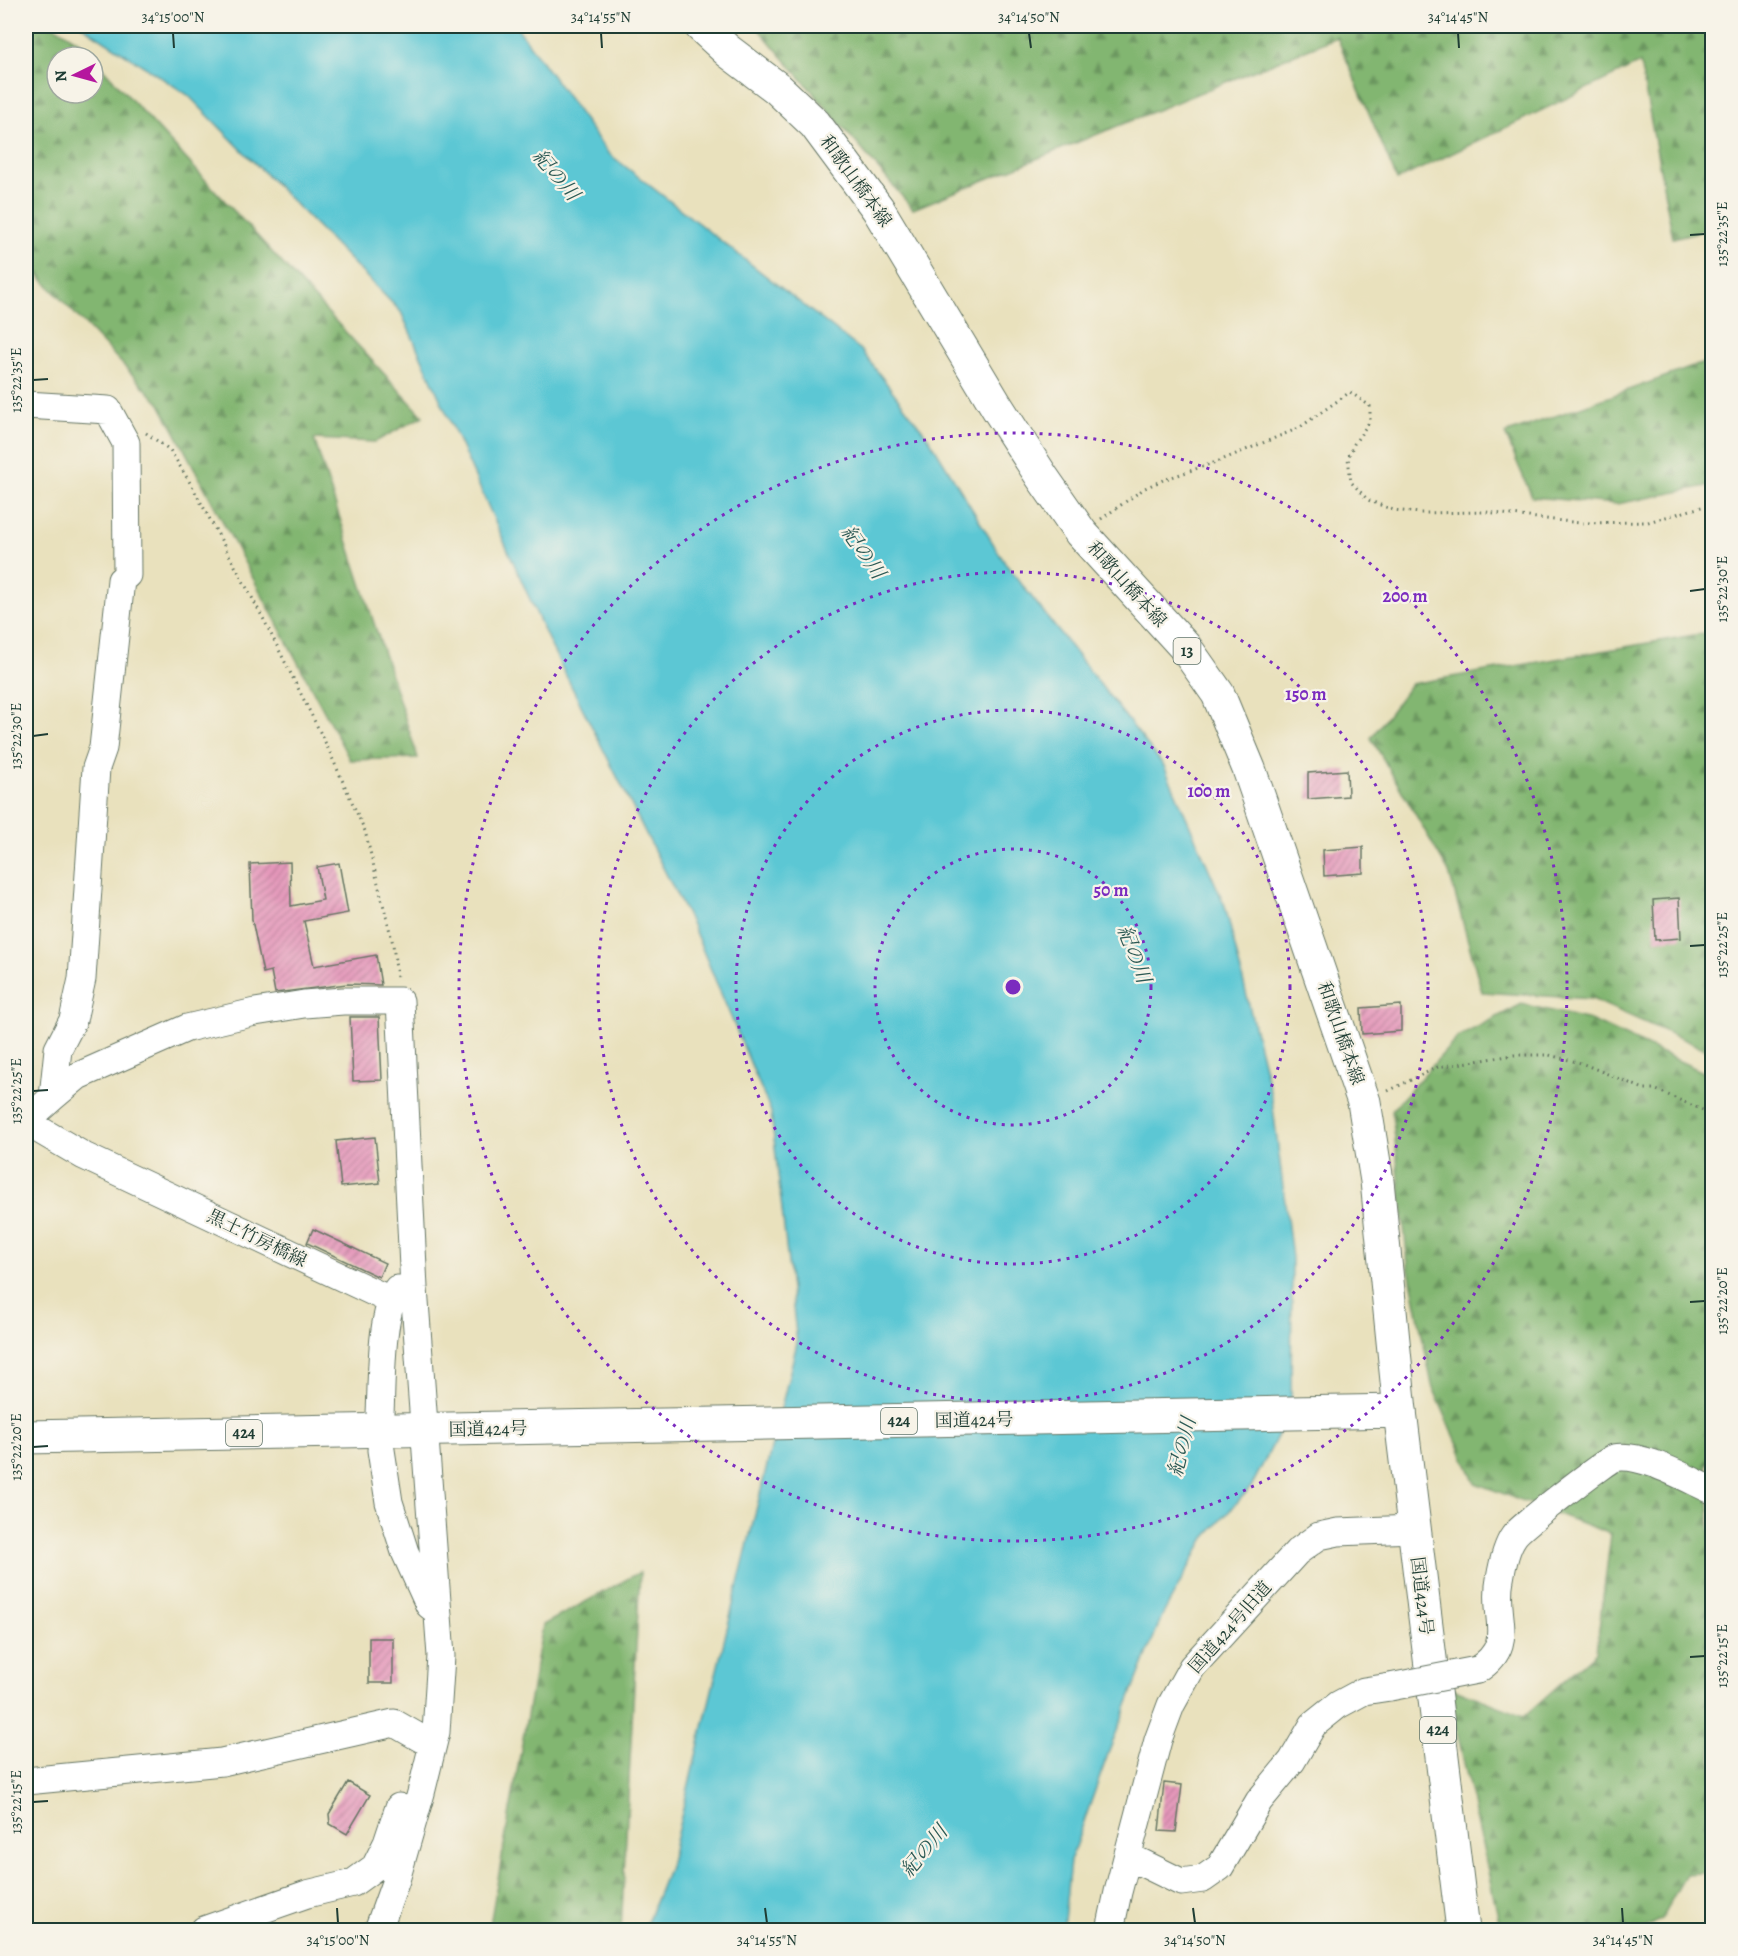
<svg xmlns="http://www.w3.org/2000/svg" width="1738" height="1956" font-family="Alegreya,'Noto Serif JP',serif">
	<defs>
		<pattern id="forest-firs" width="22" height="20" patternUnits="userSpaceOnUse" patternTransform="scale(1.5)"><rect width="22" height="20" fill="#82b671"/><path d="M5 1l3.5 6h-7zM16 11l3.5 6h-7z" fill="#6a955e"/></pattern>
		<pattern id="building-hatch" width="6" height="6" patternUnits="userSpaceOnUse" patternTransform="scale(1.5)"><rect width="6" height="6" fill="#e596ba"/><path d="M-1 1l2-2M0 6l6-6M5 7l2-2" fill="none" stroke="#b97c98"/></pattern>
	</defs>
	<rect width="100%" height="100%" fill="#f7f3e8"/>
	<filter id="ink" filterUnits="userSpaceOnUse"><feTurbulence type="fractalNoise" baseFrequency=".0167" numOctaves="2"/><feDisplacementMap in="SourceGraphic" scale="12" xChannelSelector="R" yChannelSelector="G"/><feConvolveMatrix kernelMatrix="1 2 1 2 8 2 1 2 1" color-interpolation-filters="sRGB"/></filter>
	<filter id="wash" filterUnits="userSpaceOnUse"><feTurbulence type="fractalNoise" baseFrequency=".008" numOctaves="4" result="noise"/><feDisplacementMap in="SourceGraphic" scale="24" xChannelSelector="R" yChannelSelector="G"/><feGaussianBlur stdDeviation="1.35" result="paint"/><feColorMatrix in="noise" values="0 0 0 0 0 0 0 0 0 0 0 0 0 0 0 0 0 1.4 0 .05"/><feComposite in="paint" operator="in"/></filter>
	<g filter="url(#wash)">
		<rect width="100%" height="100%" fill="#e9e1bd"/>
		<path fill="url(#forest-firs)" stroke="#507a52" stroke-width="1.5" d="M26 26H54L78 41 92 57H57V93H93V58L423 416 375 442 314 439 418 758 350 760 160 404 26 262Z
			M756 26H1712V228L1673 238 1640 63 1397 180 1337 37 913 209Z
			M1712 360V485L1617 504 1532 497 1505 434Z
			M1712 632V1052L1592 999 1482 992 1449 872 1371 738 1411 684Z
			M1522 1004 1590 1020 1712 1076V1464L1706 1463 1712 1564V1872L1686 1874 1661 1919 1641 1930H1501L1447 1686 1524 1716 1596 1652 1611 1534 1475 1483 1432 1385 1408 1265 1392 1110 1458 1037Z
			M640 1572 621 1930H489L543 1625Z"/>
		<path fill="#5bc7d4" stroke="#3d8284" stroke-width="1.5" d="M82 26H516L608 153 861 350 930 440 1005 563 1164 766 1225 906 1272 1100 1292 1258 1291 1410 1251 1487 1205 1538 1162 1616 1108 1754 1070 1861 1063 1930H644L668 1870 797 1343 771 1112 693 927 550 644 401 312 188 95Z"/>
		<g id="blocks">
			<path fill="url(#building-hatch)" d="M1347 770 1348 796 1308 799V773Z
				M1363 847V873L1324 876 1323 850Z
				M290 862 291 906 323 900 317 867 339 863 348 913 304 921 314 966 376 955 381 985 347 984 275 993 271 971 263 973 252 920 250 864Z
				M1679 898 1681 938 1655 940 1653 900Z
				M1401 1005V1031L1362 1034 1361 1008Z
				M350 1017H379L382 1080 353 1081Z
				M375 1137 380 1183 341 1187 336 1141Z
				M313 1229 385 1263 379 1277 307 1243Z
				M369 1638H393V1683H369Z
				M348 1782 370 1795 347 1834 330 1824 329 1814Z
				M1164 1783 1182 1785 1176 1832 1159 1831Z"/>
		</g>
	</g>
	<g filter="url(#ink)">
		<use href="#blocks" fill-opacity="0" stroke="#667664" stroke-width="1.5"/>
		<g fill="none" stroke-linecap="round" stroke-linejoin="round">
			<g stroke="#667664" stroke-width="29">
				<path id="minor" d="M26 405 108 410 126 443 127 575 121 580 103 748 96 768 82 979 73 1020 58 1049 53 1097 26 1121
					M53 1097 78 1076 187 1028 255 1012 304 1004 343 1001H400L414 1288 441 1656 436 1732 421 1793 396 1880 378 1930
					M26 1122 84 1156 390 1300
					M380 1413C382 1379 380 1317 397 1289H401
					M381 1450 389 1502 405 1552 429 1605 434 1609
					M1477 1670C1518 1644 1492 1617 1500 1579 1502 1567 1506 1547 1514 1536 1520 1527 1606 1460 1614 1458 1641 1452 1687 1479 1712 1490
					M26 1781 222 1762 394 1723 422 1739
					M1128 1856 1181 1882 1203 1879 1220 1867 1259 1801 1292 1761 1313 1725 1338 1705 1364 1691 1390 1687
					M204 1930 307 1894 353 1883 375 1867 387 1843 399 1807
					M1110 1930 1118 1892 1158 1740 1171 1705 1192 1667 1297 1552 1319 1536 1338 1532 1413 1529"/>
			</g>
			<g stroke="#667664" stroke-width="35">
				<path id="major" d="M701 26 728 51 777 88 815 124 878 209 997 407 1042 477 1081 533 1185 647 1218 694 1249 769 1364 1102 1377 1181 1400 1411"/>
			</g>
			<g stroke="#667664" stroke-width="35">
				<path id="highway" d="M26 1437 1400 1411 1463 1930"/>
			</g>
			<path stroke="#667664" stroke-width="3" stroke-dasharray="1.5 4.5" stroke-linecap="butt" d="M146 433 170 450 192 486 263 618 326 744 365 831 393 944 397 978
				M1101 519 1145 488 1163 480 1219 461 1299 428 1350 392 1370 406V421L1354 444 1348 458 1351 482 1368 500 1393 510 1420 513 1486 512 1580 523 1648 522 1712 504
				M1388 1091 1438 1067 1514 1055H1549L1581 1063 1644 1089H1654L1712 1114"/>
			<use href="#minor" stroke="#fff" stroke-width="27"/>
			<use href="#major" stroke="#fff" stroke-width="33"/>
			<use href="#highway" stroke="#fff" stroke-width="33"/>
			<g stroke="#667664" stroke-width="29" stroke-linecap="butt">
				<path id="minor-bridge" d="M1390 1687 1477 1670"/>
			</g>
			<use href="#minor-bridge" stroke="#fff" stroke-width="27"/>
		</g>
	</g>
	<path fill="none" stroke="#1f3d34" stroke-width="2" d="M173 33 174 48M601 33 602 48M1029 33 1031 48M1458 33 1459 48M1690 235 1705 234M33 380 48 379M1690 591 1705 589M33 736 48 734M1690 946 1705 945M33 1091 48 1090M1690 1302 1705 1301M33 1447 48 1446M1690 1657 1705 1656M33 1802 48 1801M337 1908 338 1923M765 1908 767 1923M1193 1908 1195 1923M1622 1908 1623 1923"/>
	<g fill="none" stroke="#7b2cbf" stroke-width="3" stroke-dasharray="3 6">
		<circle cx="1013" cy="987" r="138"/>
		<circle cx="1013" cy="987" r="277"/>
		<circle cx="1013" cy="987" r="415"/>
		<circle cx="1013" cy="987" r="554"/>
	</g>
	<g text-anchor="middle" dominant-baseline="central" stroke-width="4.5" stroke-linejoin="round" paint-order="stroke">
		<g fill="#f7f3e8" stroke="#60746a" stroke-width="1.5">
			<rect x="1173.5" y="638" width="27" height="26" rx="4.5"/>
			<rect x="881" y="1408" width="36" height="26" rx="4.5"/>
			<rect x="226" y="1420" width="36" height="26" rx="4.5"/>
			<rect x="1420" y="1717" width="36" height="26" rx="4.5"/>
		</g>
		<g font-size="16" font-weight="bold" fill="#1f3d34">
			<text x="1187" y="651">13</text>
			<text x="899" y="1421">424</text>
			<text x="244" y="1433">424</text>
			<text x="1438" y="1730">424</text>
		</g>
		<g font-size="18" fill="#1f3d34" stroke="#f7f3e8">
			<text transform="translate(856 181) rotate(54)">和歌山橋本線</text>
			<text transform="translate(1127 584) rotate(48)">和歌山橋本線</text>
			<text transform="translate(1341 1033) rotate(71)">和歌山橋本線</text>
			<text transform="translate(257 1238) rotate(26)">黒土竹房橋線</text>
			<text transform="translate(974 1420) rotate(-1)">国道424号</text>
			<text transform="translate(488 1429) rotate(-1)">国道424号</text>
			<text transform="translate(1422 1596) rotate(83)">国道424号</text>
			<text transform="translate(1230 1627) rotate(-49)">国道424号旧道</text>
		</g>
		<g font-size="20" font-style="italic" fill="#2b5954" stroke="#f7f3e8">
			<text transform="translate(556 175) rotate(50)">紀の川</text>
			<text transform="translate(863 552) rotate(55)">紀の川</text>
			<text transform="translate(1134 954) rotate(69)">紀の川</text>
			<text transform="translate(1182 1447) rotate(-76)">紀の川</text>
			<text transform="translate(924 1851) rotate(-50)">紀の川</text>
		</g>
	</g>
	<circle cx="1013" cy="987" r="9" fill="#7b2cbf" stroke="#f7f3e8" stroke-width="3"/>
	<g font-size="18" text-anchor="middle" font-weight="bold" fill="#7b2cbf" stroke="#f7f3e8" stroke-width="4.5" stroke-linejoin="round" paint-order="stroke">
		<text x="1405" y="602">200 m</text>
		<text x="1306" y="700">150 m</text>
		<text x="1209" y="797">100 m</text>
		<text x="1111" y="896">50 m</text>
	</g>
	<rect width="1738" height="1956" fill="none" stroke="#f7f3e8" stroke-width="66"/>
	<g transform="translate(75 75) rotate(265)"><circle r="28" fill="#f7f3e8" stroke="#a1aaa0" stroke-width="1.5"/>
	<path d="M0-4.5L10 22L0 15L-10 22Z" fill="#b5179e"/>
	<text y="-9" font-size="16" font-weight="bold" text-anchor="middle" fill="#1f3d34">N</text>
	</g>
	<rect x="33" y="33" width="1672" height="1890" fill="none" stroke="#1f3d34" stroke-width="2"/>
	<g font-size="15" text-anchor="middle" fill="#1f3d34">
		<text x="173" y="22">34°15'00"N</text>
		<text x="601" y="22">34°14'55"N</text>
		<text x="1029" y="22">34°14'50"N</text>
		<text x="1458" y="22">34°14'45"N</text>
		<text transform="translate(1722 234) rotate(-90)" y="5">135°22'35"E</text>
		<text transform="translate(16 380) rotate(-90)" y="5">135°22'35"E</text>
		<text transform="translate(1722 589) rotate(-90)" y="5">135°22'30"E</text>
		<text transform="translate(16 736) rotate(-90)" y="5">135°22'30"E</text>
		<text transform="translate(1722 945) rotate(-90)" y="5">135°22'25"E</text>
		<text transform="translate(16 1091) rotate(-90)" y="5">135°22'25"E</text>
		<text transform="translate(1722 1301) rotate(-90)" y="5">135°22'20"E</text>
		<text transform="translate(16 1447) rotate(-90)" y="5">135°22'20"E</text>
		<text transform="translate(1722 1656) rotate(-90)" y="5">135°22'15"E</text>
		<text transform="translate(16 1802) rotate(-90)" y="5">135°22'15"E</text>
		<text x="338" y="1945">34°15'00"N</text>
		<text x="767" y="1945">34°14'55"N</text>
		<text x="1195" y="1945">34°14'50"N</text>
		<text x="1623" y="1945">34°14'45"N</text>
	</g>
</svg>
